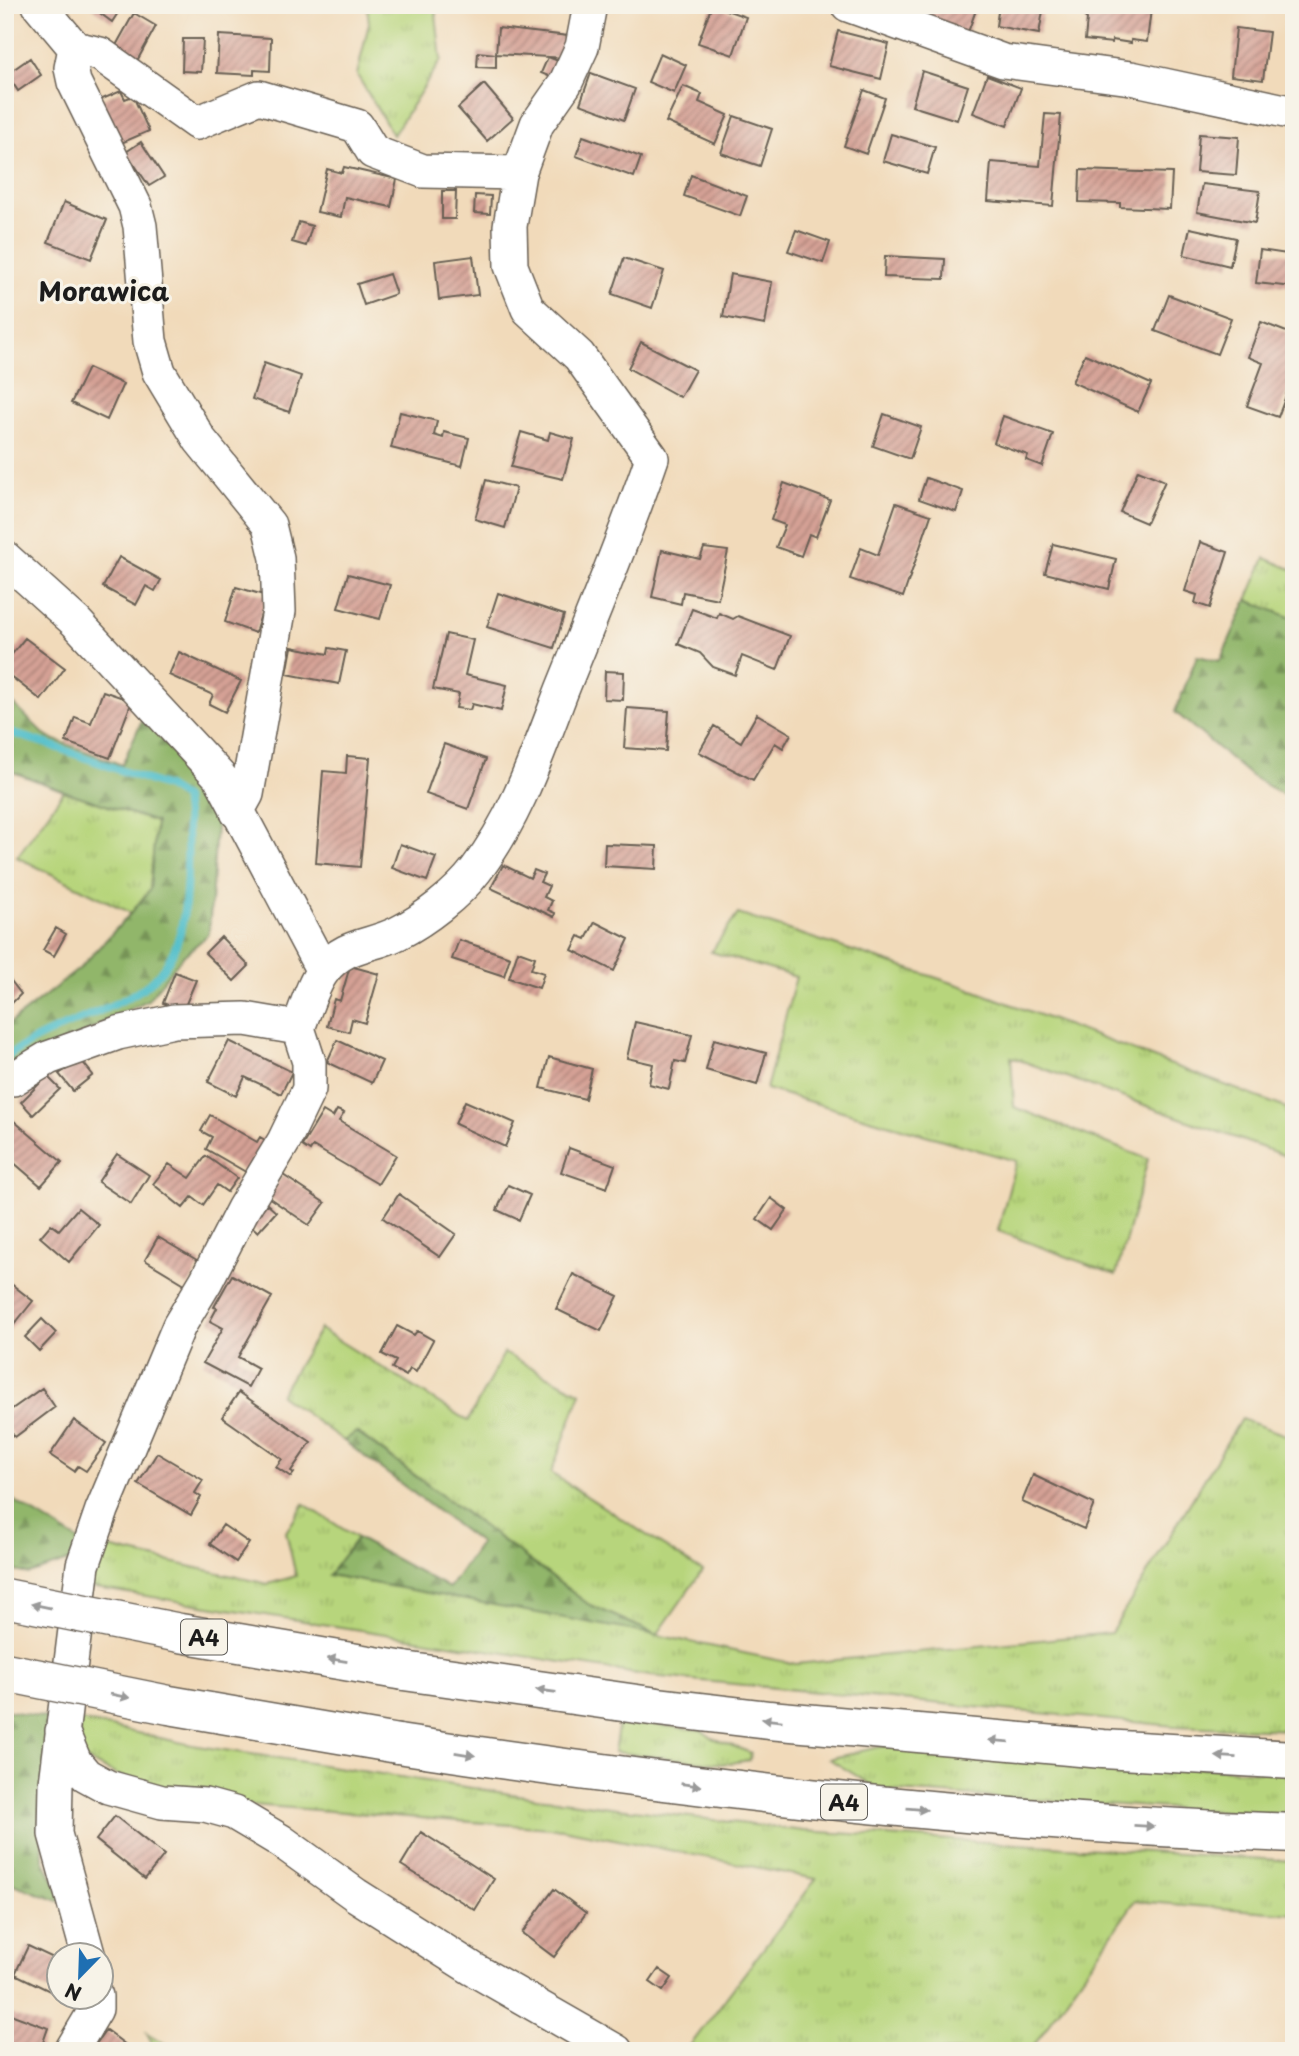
<svg xmlns="http://www.w3.org/2000/svg" width="1299" height="2056" font-family="'Playpen Sans',sans-serif">
	<defs>
		<pattern id="grass-tufts" width="24" height="20" patternUnits="userSpaceOnUse" patternTransform="scale(1.75)"><rect width="24" height="20" fill="#b7d57b"/><path d="M3 7l-1-3M5 7V3M7 7l1-3M15 17l-1-3M17 17v-4M19 17l1-3" fill="none" stroke="#9db66a"/></pattern>
		<pattern id="forest-firs" width="22" height="20" patternUnits="userSpaceOnUse" patternTransform="scale(1.75)"><rect width="22" height="20" fill="#91b66b"/><path d="M5 1l3.5 6h-7zM16 11l3.5 6h-7z" fill="#769357"/></pattern>
		<pattern id="building-hatch" width="6" height="6" patternUnits="userSpaceOnUse" patternTransform="scale(1.75)"><rect width="6" height="6" fill="#d5a195"/><path d="M-1 1l2-2M0 6l6-6M5 7l2-2" fill="none" stroke="#ac8279"/></pattern>
	</defs>
	<rect width="100%" height="100%" fill="#f7f3e8"/>
	<filter id="ink" filterUnits="userSpaceOnUse"><feTurbulence type="fractalNoise" baseFrequency=".0143" numOctaves="2"/><feDisplacementMap in="SourceGraphic" scale="14" xChannelSelector="R" yChannelSelector="G"/><feConvolveMatrix kernelMatrix="1 2 1 2 8 2 1 2 1" color-interpolation-filters="sRGB"/></filter>
	<filter id="wash" filterUnits="userSpaceOnUse"><feTurbulence type="fractalNoise" baseFrequency=".00686" numOctaves="4" result="noise"/><feDisplacementMap in="SourceGraphic" scale="28" xChannelSelector="R" yChannelSelector="G"/><feGaussianBlur stdDeviation="1.57" result="paint"/><feColorMatrix in="noise" values="0 0 0 0 0 0 0 0 0 0 0 0 0 0 0 0 0 1.4 0 .05"/><feComposite in="paint" operator="in"/></filter>
	<g filter="url(#wash)">
		<rect width="100%" height="100%" fill="#f1daba"/>
		<path fill="url(#grass-tufts)" stroke="#6a784c" stroke-width="2" d="M367 5H435L441 60 393 135 357 75 369 23Z
			M1265 558 1294 570V619L1247 600Z
			M64 791 156 822 150 889 131 913 17 857Z
			M738 914 965 987 1294 1111V1159L1011 1057 1014 1107 1148 1159 1116 1275 998 1231 1016 1161 766 1089 796 977 711 952Z
			M320 1329 468 1421 504 1353 581 1393 551 1473 702 1571 657 1635 796 1664 1111 1633 1241 1419 1294 1438V1730L1174 1726 650 1676 89 1587 100 1546 268 1584 296 1576 286 1532 304 1504 357 1538 329 1575 653 1633 588 1604 357 1432 344 1441 280 1395Z
			M78 1720 192 1745 537 1798 804 1831 1294 1861V1914L1135 1901 1030 2051H686L816 1879 563 1829 239 1804 161 1795 83 1759Z
			M619 1721 701 1730 712 1738 751 1753 750 1760 722 1764 614 1752Z
			M882 1746 1294 1774V1816L880 1790 829 1759Z
			M147 2033 177 2051H156Z"/>
		<path fill="url(#forest-firs)" stroke="#566944" stroke-width="2" d="M1247 600 1294 619V801L1251 776 1175 712 1197 656 1220 661Z
			M5 696 47 737 122 765 146 711 218 796 209 934 182 957 148 1000 29 1061 5 1066V1027L79 969 131 913 150 889 156 822 64 791 5 769Z
			M356 1432 588 1604 657 1635 329 1575 357 1538 449 1588 480 1543 344 1441Z
			M5 1495 81 1542 69 1561 29 1574 5 1569Z
			M5 1710 53 1719 42 1806 43 1860 66 1904 5 1881Z"/>
		<g fill="none" stroke-linecap="round" stroke-linejoin="round">
			<path stroke="#52bfca" stroke-width="8" d="M5 731 50 745 167 787 184 798C188 823 188 847 187 872 185 921 181 967 134 994 92 1018 45 1029 5 1058"/>
		</g>
		<g id="blocks">
			<path fill="url(#building-hatch)" d="M89 5H123L112 22Z
				M712 5 746 17 733 55 698 43Z
				M924 5H972L977 7 967 35 919 17Z
				M999 5H1044L1039 34 996 26Z
				M1088 5H1107L1111 8 1135 10V7L1151 9 1147 42 1131 40V43L1112 40V43L1085 40 1087 19 1081 14Z
				M134 13 156 26 137 61 114 49Z
				M498 28 568 36 566 58 496 54V68L477 67 478 52 496 54Z
				M1236 28 1269 32 1263 80 1231 76Z
				M838 31 889 44 881 79 829 66Z
				M219 35 271 38 270 71 254 70V75L217 73Z
				M183 39H203L201 72 182 71Z
				M660 53 686 65 674 93 648 82Z
				M548 57 561 62 553 78 541 73Z
				M30 58 41 75 18 91 7 74Z
				M922 71 968 86 957 120 912 106Z
				M591 73 635 89 624 120 580 104Z
				M987 75 1021 88 1007 126 973 113Z
				M484 84 513 118 487 141 458 108Z
				M683 86 702 94 699 102 728 115 715 144 666 122Z
				M864 90 885 98 866 154 844 146Z
				M121 91 125 99 133 96 149 131 119 144 100 100Z
				M1045 114 1061 115 1053 206 988 201 991 162 1040 166Z
				M734 116 772 129 760 166 721 153Z
				M891 134 935 147 927 174 883 161Z
				M1199 134 1239 137 1236 175 1196 172Z
				M583 136 641 157 634 177 576 156Z
				M141 142 164 177 149 186 126 152Z
				M344 167 397 179 391 207 345 197 341 217 317 212 327 169 342 173Z
				M1080 170 1172 173 1170 209 1120 207V203L1079 202Z
				M691 175 747 196 740 216 684 196Z
				M1202 184 1260 191 1255 223 1197 212Z
				M442 191H456L455 219H442Z
				M475 195 491 196 490 214 474 213Z
				M64 202 107 220 91 259 48 242Z
				M299 222 312 226 306 246 292 242Z
				M1190 228 1236 238 1230 266 1184 255Z
				M796 230 830 242 823 263 788 251Z
				M1260 250 1294 255V287L1256 283Z
				M473 256 478 295 439 300 435 261Z
				M885 256 945 259 944 279 884 277Z
				M624 258 664 271 652 308 612 294Z
				M389 274 396 294 364 305 357 284Z
				M730 274 772 282 765 325 723 317Z
				M1169 295 1231 318 1217 354 1155 331Z
				M1261 322 1294 335V374L1278 417 1247 406 1263 363 1248 357Z
				M641 342 695 370 680 397 628 368Z
				M1085 354 1151 384 1138 412 1072 382Z
				M264 363 301 376 289 412 252 399Z
				M88 368 123 384 107 420 71 403Z
				M400 412 437 421 434 435 443 438 444 432 469 438 462 466 391 448Z
				M884 414 921 427 910 459 873 446Z
				M1003 416 1053 434 1042 466 1026 460 1028 455 994 443Z
				M521 432 548 440 550 432 574 439 563 479 511 467Z
				M1138 470 1165 481 1146 523 1120 512Z
				M926 478 963 491 956 512 919 499Z
				M486 480 516 488 505 528 475 519Z
				M784 483 830 500 816 537 809 534 801 556 776 547 785 525 771 520Z
				M896 503 931 515 903 597 850 579 861 548 878 555Z
				M1200 542 1228 552 1210 608 1195 603 1197 595 1185 591Z
				M1053 544 1116 559 1109 589 1045 573Z
				M704 548 728 551 718 599 683 592 681 604 652 597 662 550 700 559Z
				M119 557 161 580 155 591 146 586 136 605 103 587Z
				M348 574 390 585 380 619 338 608Z
				M236 587 267 596 255 633 225 622Z
				M498 593 564 615 554 648 487 627Z
				M692 609 717 618 719 613 733 619 738 616 790 636 777 670 742 656 735 675 713 667 700 653 678 644Z
				M446 634 473 640 465 675 507 685 501 711 472 704 470 710 456 708 459 694 433 689Z
				M25 638 65 668 41 700 5 672V663Z
				M292 647 328 654 329 648 346 651 339 684 287 674Z
				M179 652 241 681 225 712 209 704 213 695 169 675Z
				M605 671 624 672 623 700 604 699Z
				M103 691 132 701 110 758 66 742 75 717 91 723Z
				M627 708 669 711 666 751 624 748Z
				M757 714 791 734 783 748 775 743 753 780 699 752 714 726 741 742Z
				M444 744 486 759 468 809 426 794Z
				M347 756 370 758 360 867 316 863 323 771 346 773Z
				M400 844 436 857 427 881 392 868Z
				M605 844 657 846 656 869 604 866Z
				M503 865 530 878 534 870 544 874 540 882 549 886 544 897 552 901 548 910 555 913 554 917 491 888Z
				M595 922 629 939 614 971 572 950 579 936 586 939Z
				M56 928 66 934 54 956 43 950Z
				M221 937 249 966 234 981 205 953Z
				M459 940 510 957 504 976 452 959Z
				M518 951 535 957 531 969 544 973 539 988 509 978Z
				M350 966 379 974 365 1023 352 1019 349 1032 327 1026 334 999 340 1001Z
				M175 972 196 980 183 1011 163 1003Z
				M5 973 21 994 10 1005 5 1000Z
				M635 1022 692 1035 685 1063 675 1061 669 1089 649 1084 653 1064 627 1058Z
				M714 1039 766 1053 757 1085 706 1070Z
				M337 1040 382 1061 372 1083 327 1062Z
				M229 1041 292 1072 281 1094 245 1077 236 1096 208 1082Z
				M549 1057 592 1069 585 1099 541 1088Z
				M81 1060 93 1075 73 1091 59 1074Z
				M47 1076 60 1089 33 1115 21 1102Z
				M465 1101 515 1123 505 1147 455 1124Z
				M337 1110 344 1113 339 1121 396 1155 378 1184 313 1146 310 1151 302 1146 323 1111 333 1117Z
				M7 1115 62 1162 41 1186 5 1155V1117Z
				M210 1115 257 1142 260 1137 270 1143 251 1175 206 1149 212 1137 201 1131Z
				M569 1148 615 1165 607 1188 561 1172Z
				M117 1154 149 1175 131 1204 98 1182Z
				M206 1156 237 1178 227 1192 217 1185 203 1205 192 1197 183 1208 153 1184 169 1164 190 1178Z
				M283 1175 325 1203 309 1225 268 1197Z
				M508 1185 530 1195 519 1220 497 1210Z
				M399 1194 456 1234 440 1257 383 1218Z
				M771 1198 787 1210 773 1230 757 1219Z
				M267 1204 276 1212 258 1232 249 1224Z
				M78 1208 99 1225 69 1262 40 1237 51 1224 59 1230Z
				M158 1237 202 1263 188 1286 145 1260Z
				M573 1274 618 1296 601 1331 556 1309Z
				M232 1275 272 1297 238 1357 258 1368 248 1387 203 1363 223 1328 210 1321 217 1308 214 1307Z
				M10 1283 33 1301 5 1336V1289Z
				M42 1319 56 1333 39 1351 25 1337Z
				M397 1326 414 1335 417 1331 433 1340 416 1372 410 1369 406 1376 392 1368 396 1361 382 1354Z
				M42 1388 55 1407 15 1437 5 1424V1414Z
				M239 1392 311 1442 291 1471 294 1473 291 1477 276 1467 282 1459 222 1417Z
				M74 1420 106 1443 86 1471 78 1466 74 1471 50 1455Z
				M157 1453 203 1480 195 1493 201 1497 191 1515 138 1484Z
				M1033 1475 1094 1504 1084 1529 1022 1502Z
				M223 1525 249 1543 236 1562 210 1544Z
				M115 1816 164 1855 145 1879 96 1840Z
				M421 1832 494 1879 475 1910 401 1865Z
				M554 1889 586 1913 554 1957 522 1933Z
				M28 1946 60 1961 58 1995 15 1974Z
				M659 1969 672 1978 663 1991 650 1982Z
				M5 2012 48 2028 40 2051H5Z
				M106 2030 134 2051H91Z"/>
		</g>
	</g>
	<g filter="url(#ink)">
		<use href="#blocks" fill-opacity="0" stroke="#675e53" stroke-width="2"/>
		<g fill="none" stroke-linecap="round" stroke-linejoin="round">
			<g stroke="#675e53" stroke-width="36">
				<path id="minor" d="M39 5 75 48 100 54 197 123 259 97 357 126 373 152 423 171 519 173
					M848 5 1003 61 1131 78 1294 113
					M75 48 71 68 74 82 135 206 140 226 150 341 159 372 200 440 269 525 277 558 279 611 247 794 237 812
					M5 558 76 622 220 777 323 971
					M5 1079H13L48 1058 118 1033 174 1021 245 1019 298 1028C305 1011 313 983 324 970 345 943 371 947 398 933 424 920 458 894 476 870 517 817 538 752 562 690 593 613 625 537 652 458L579 356 528 309 511 266 510 226 519 173 537 124 565 84 582 47 590 5
					M62 1731 75 1762 86 1775 108 1787 162 1802 205 1805 234 1813 281 1841 356 1895 473 1969 616 2051
					M88 1954 55 1834 56 1783 83 1565 102 1510 179 1326 206 1281 243 1209 284 1141 309 1089V1062L298 1028
					M71 2051 96 2009V1996"/>
			</g>
			<g stroke="#675e53" stroke-width="41">
				<path id="highway" d="M404 1671 658 1707 769 1720 1103 1749 1294 1760
					M398 1744C695 1789 993 1823 1294 1833"/>
			</g>
			<use href="#minor" stroke="#fff" stroke-width="33"/>
			<use href="#highway" stroke="#fff" stroke-width="38"/>
			<g stroke="#675e53" stroke-width="41" stroke-linecap="butt">
				<path id="highway-bridge" d="M5 1598 180 1633 404 1671
					M5 1672 169 1705 398 1744"/>
			</g>
			<use href="#highway-bridge" stroke="#fff" stroke-width="38"/>
		</g>
		<defs><path id="oneway-solid" d="M-6-.8H1V-3.2L6.5 0L1 3.2V.8H-6Z" transform="scale(1.75)"/></defs>
		<g fill="#999">
			<use href="#oneway-solid" transform="translate(41 1606) rotate(-169)"/>
			<use href="#oneway-solid" transform="translate(337 1660) rotate(-171)"/>
			<use href="#oneway-solid" transform="translate(546 1691) rotate(-172)"/>
			<use href="#oneway-solid" transform="translate(120 1696) rotate(12)"/>
			<use href="#oneway-solid" transform="translate(772 1720) rotate(-174)"/>
			<use href="#oneway-solid" transform="translate(999 1741) rotate(-175)"/>
			<use href="#oneway-solid" transform="translate(465 1754) rotate(9)"/>
			<use href="#oneway-solid" transform="translate(1226 1757) rotate(-177)"/>
			<use href="#oneway-solid" transform="translate(691 1785) rotate(7)"/>
			<use href="#oneway-solid" transform="translate(917 1809) rotate(5)"/>
			<use href="#oneway-solid" transform="translate(1144 1826) rotate(3)"/>
		</g>
	</g>
	<g text-anchor="middle" dominant-baseline="central" stroke-width="6" stroke-linejoin="round" paint-order="stroke">
		<g fill="#f7f3e8" stroke="#5e5c59" stroke-width="2">
			<rect x="181" y="1619.5" width="46" height="35" rx="5"/>
			<rect x="821" y="1784.5" width="46" height="35" rx="5"/>
		</g>
		<g font-size="21" font-weight="bold" fill="#1c1c1c">
			<text x="204" y="1637">A4</text>
			<text x="844" y="1802">A4</text>
		</g>
		<g font-size="26" font-weight="bold" fill="#1c1c1c" stroke="#f7f3e8">
			<text x="104" y="290">Morawica</text>
		</g>
	</g>
	<rect width="1299" height="2056" fill="none" stroke="#f7f3e8" stroke-width="28"/>
	<g transform="translate(80 1976) rotate(203)"><circle r="33" fill="#f7f3e8" stroke="#9f9d96" stroke-width="2"/>
	<path d="M0-5L12 26L0 18L-12 26Z" fill="#1f6fb2"/>
	<text y="-10" font-size="19" font-weight="bold" text-anchor="middle" fill="#1c1c1c">N</text>
	</g>
</svg>
